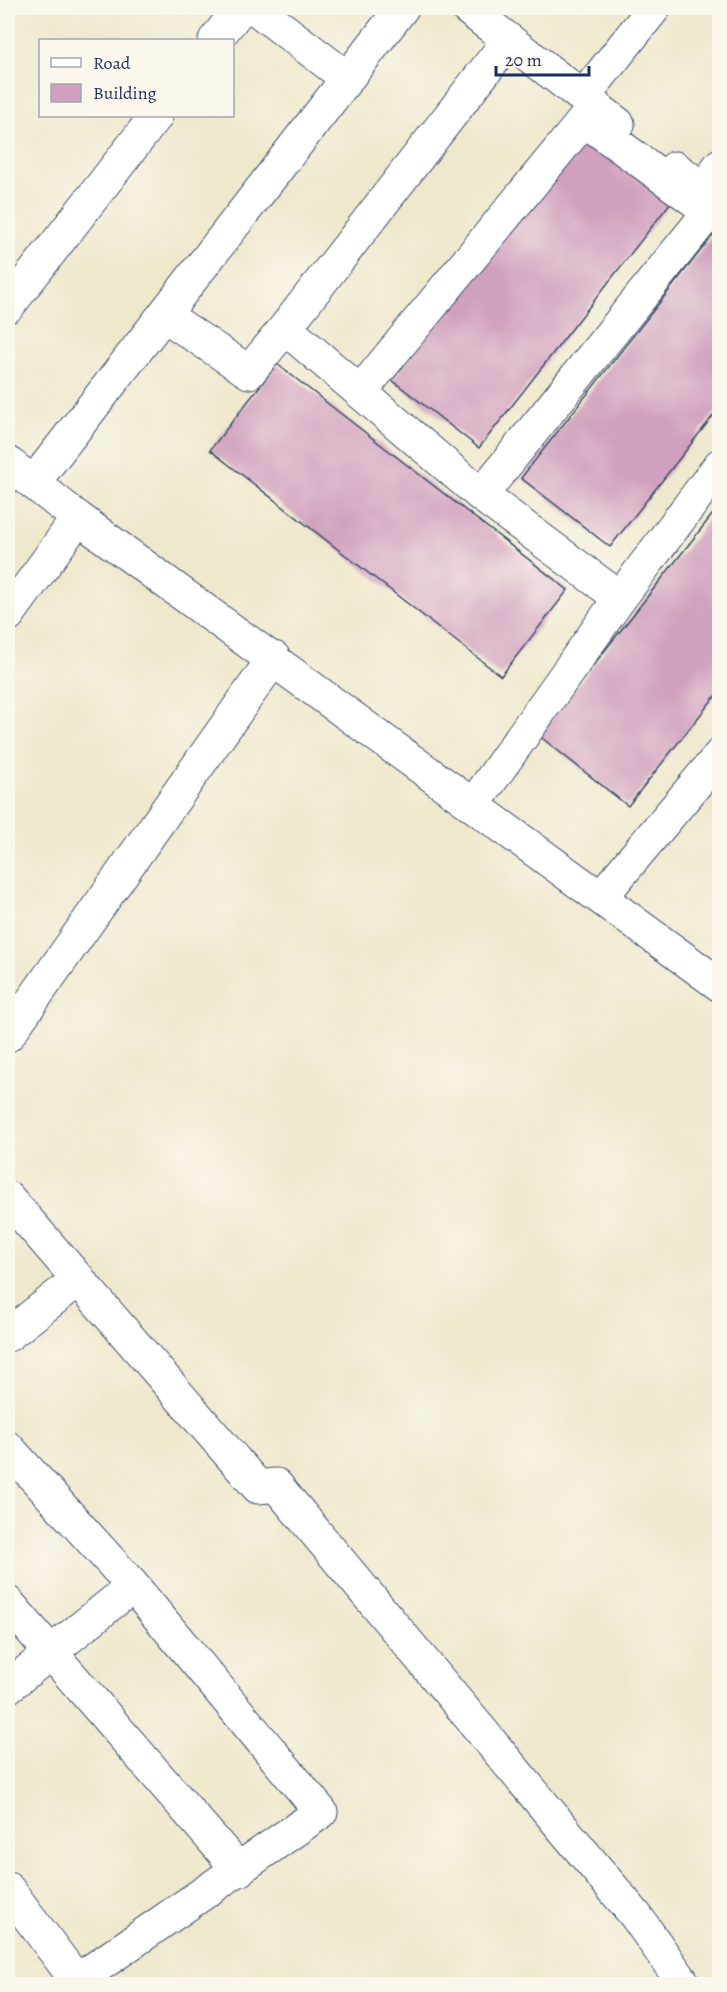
<svg xmlns="http://www.w3.org/2000/svg" width="727" height="1992" font-family="Alegreya,serif">
	<rect width="100%" height="100%" fill="#fbf7ec"/>
	<filter id="ink" filterUnits="userSpaceOnUse"><feTurbulence type="fractalNoise" baseFrequency=".0167" numOctaves="2"/><feDisplacementMap in="SourceGraphic" scale="12" xChannelSelector="R" yChannelSelector="G"/><feConvolveMatrix kernelMatrix="1 2 1 2 8 2 1 2 1" color-interpolation-filters="sRGB"/></filter>
	<filter id="wash" filterUnits="userSpaceOnUse"><feTurbulence type="fractalNoise" baseFrequency=".008" numOctaves="4" result="noise"/><feDisplacementMap in="SourceGraphic" scale="24" xChannelSelector="R" yChannelSelector="G"/><feGaussianBlur stdDeviation="1.35" result="paint"/><feColorMatrix in="noise" values="0 0 0 0 0 0 0 0 0 0 0 0 0 0 0 0 0 1.4 0 .05"/><feComposite in="paint" operator="in"/></filter>
	<g filter="url(#wash)">
		<rect width="100%" height="100%" fill="#eee8cc"/>
		<g id="blocks">
			<path fill="#d0a0be" d="M588 129 675 197 479 448 392 380Z
				M720 226V407L610 547 521 478Z
				M277 364 568 590 501 676 210 450Z
				M720 505V690L628 806 538 735Z"/>
		</g>
	</g>
	<g filter="url(#ink)">
		<use href="#blocks" fill-opacity="0" stroke="#3b4b6e" stroke-width="1.5"/>
		<g fill="none" stroke-linecap="round" stroke-linejoin="round">
			<g stroke="#3b4b6e" stroke-width="35">
				<path id="minor" d="M255 8 347 78
					M467 8 618 124
					M215 40 241 8
					M583 97 654 8
					M675 168 704 190 720 165
					M8 306 156 116
					M164 315 249 372 285 328 481 495 620 598
					M285 328 509 40
					M361 391 584 120 720 219
					M8 463 78 518 720 985
					M34 482 402 8
					M481 495 709 212
					M8 615 78 518
					M474 804 620 598 720 465
					M601 897 720 755
					M8 1035 274 658
					M8 1198 258 1487 276 1485 636 1916 684 1984
					M8 1335 79 1279
					M8 1448 133 1586 321 1812 72 1984
					M8 1603 239 1870
					M8 1687 133 1586
					M8 1889 77 1981"/>
			</g>
			<use href="#minor" stroke="#fff" stroke-width="33"/>
		</g>
	</g>
	<rect width="727" height="1992" fill="none" stroke="#fbf7ec" stroke-width="30"/>
	<rect x="39" y="39" width="195" height="78" fill="#fbf7ec" stroke="#a1a7b3" stroke-width="1.5"/>
	<rect x="51" y="58" width="30" height="9" fill="#ffffff" stroke="#a1a7b3" stroke-width="1.5"/>
	<text x="93" y="69" font-size="18" fill="#1b2f5e">Road</text>
	<rect x="51" y="84" width="30" height="18" fill="#d0a0be" stroke="#a1a7b3" stroke-width="1.5"/>
	<text x="93" y="99" font-size="18" fill="#1b2f5e">Building</text>
	<path d="M496 66v9h93v-9" fill="none" stroke="#1b2f5e" stroke-width="3"/>
	<text x="505" y="66" font-size="18" fill="#1b2f5e" stroke="#fbf7ec" stroke-width="4.5" paint-order="stroke">20 m</text>
</svg>
